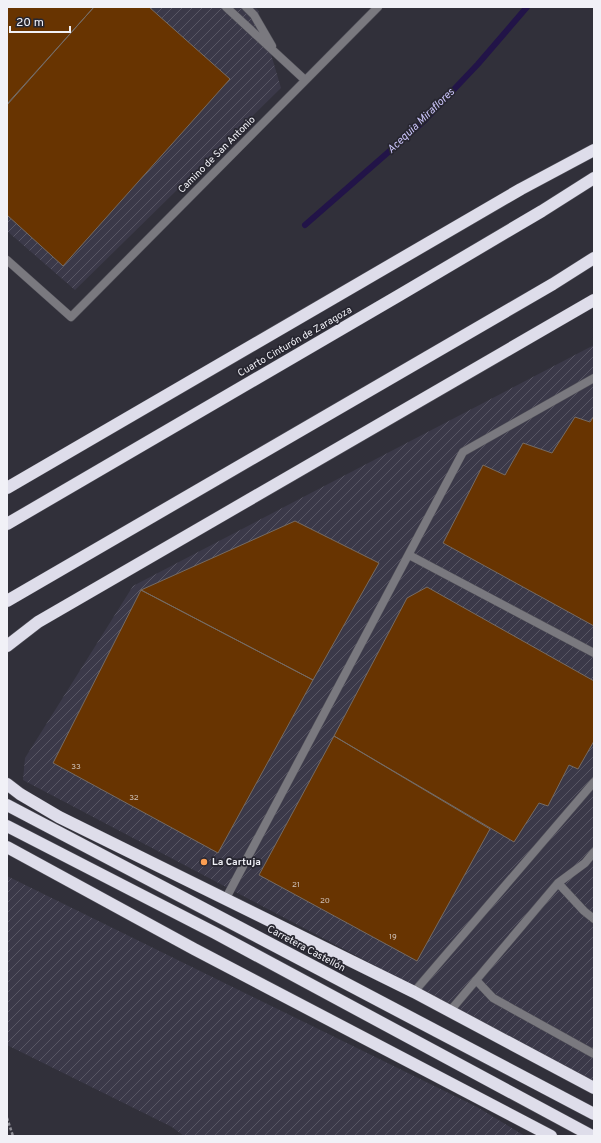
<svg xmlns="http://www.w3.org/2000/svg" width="601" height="1143" font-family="Overpass,sans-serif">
	<defs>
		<pattern id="industrial-furrows" width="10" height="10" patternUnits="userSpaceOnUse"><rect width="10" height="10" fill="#3b3949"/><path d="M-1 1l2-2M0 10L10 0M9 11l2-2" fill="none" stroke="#585664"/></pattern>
	</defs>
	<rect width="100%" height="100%" fill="#31303a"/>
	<path fill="url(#industrial-furrows)" d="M7 7H255L258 10 281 88 75 290 7 231Z
		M594 345V1081L23 780 25 758 133 586Z
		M7 876 477 1107 525 1136H184L172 1127 7 1045Z"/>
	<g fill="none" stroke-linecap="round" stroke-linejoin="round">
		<path stroke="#221448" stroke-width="6" d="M305 225 424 121 478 64 527 7"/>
	</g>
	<path fill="#683401" stroke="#766b63" d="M7 7H94L7 104Z
		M94 7H149L230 79 63 266 7 215V105Z
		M594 416V626L443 543 483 465 505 475 523 443 552 453 575 417 590 422Z
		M295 521 379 563 313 680 141 590Z
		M427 587 594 681V741L578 769 569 765 548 806 539 803 514 842 334 736 407 598Z
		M141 590 313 680 218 853 53 763Z
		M334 736 490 829 417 961 259 875Z"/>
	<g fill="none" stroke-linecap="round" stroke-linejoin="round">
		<g stroke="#504f58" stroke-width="9">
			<path id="minor" d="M226 7 305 80
				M246 7 254 15 272 46
				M7 260 71 317 378 7
				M409 555 594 653
				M558 883 584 911 594 919
				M225 900 463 452 594 378
				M476 980 493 998 594 1054
				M414 992 594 782
				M450 1011 558 883 585 863 594 852"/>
		</g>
		<g stroke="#504f58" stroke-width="13">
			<path id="motorway" d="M7 488 521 189 594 150
				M7 524 398 296 542 211 594 178
				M7 601 553 284 594 258
				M7 646 38 622 594 300
				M7 784 20 794 59 817 414 992 594 1088
				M7 805 594 1114
				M7 826 215 933 592 1136
				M7 847 194 949 551 1136"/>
		</g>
		<path stroke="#8e8e96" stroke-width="2.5" stroke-dasharray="3 2" stroke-linecap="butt" d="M7 1118 13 1136"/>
		<use href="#minor" stroke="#7a797f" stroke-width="8"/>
		<use href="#motorway" stroke="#deddea" stroke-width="12"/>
	</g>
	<circle fill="#fc9e52" stroke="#272630" stroke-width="1.5" cx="204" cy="862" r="4"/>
	<g text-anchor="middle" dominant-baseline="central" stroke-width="3.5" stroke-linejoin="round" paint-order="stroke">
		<g font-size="8" fill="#cfc2ba">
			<text x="76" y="767">33</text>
			<text x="134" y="798">32</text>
			<text x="296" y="885">21</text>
			<text x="325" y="901">20</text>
			<text x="393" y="937">19</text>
		</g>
		<g font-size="10" fill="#f1f1f7" stroke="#272630">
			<text transform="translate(217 155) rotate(-45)">Camino de San Antonio</text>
			<text transform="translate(295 342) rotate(-30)">Cuarto Cinturón de Zaragoza</text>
			<text transform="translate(306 949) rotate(28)">Carretera Castellón</text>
		</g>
		<g font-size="10" font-weight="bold" fill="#f1f1f7" stroke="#272630" text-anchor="start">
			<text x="212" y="862">La Cartuja</text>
		</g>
		<g font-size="11" font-style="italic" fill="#cbc4f9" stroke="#272630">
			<text transform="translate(421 121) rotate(-44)">Acequia Miraflores</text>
		</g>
	</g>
	<rect width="601" height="1143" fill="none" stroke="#f1f1f7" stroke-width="16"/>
	<path d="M10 26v6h60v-6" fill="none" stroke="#f1f1f7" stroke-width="2"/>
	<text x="16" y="26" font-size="12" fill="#f1f1f7" stroke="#272630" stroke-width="3" paint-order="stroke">20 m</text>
</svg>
